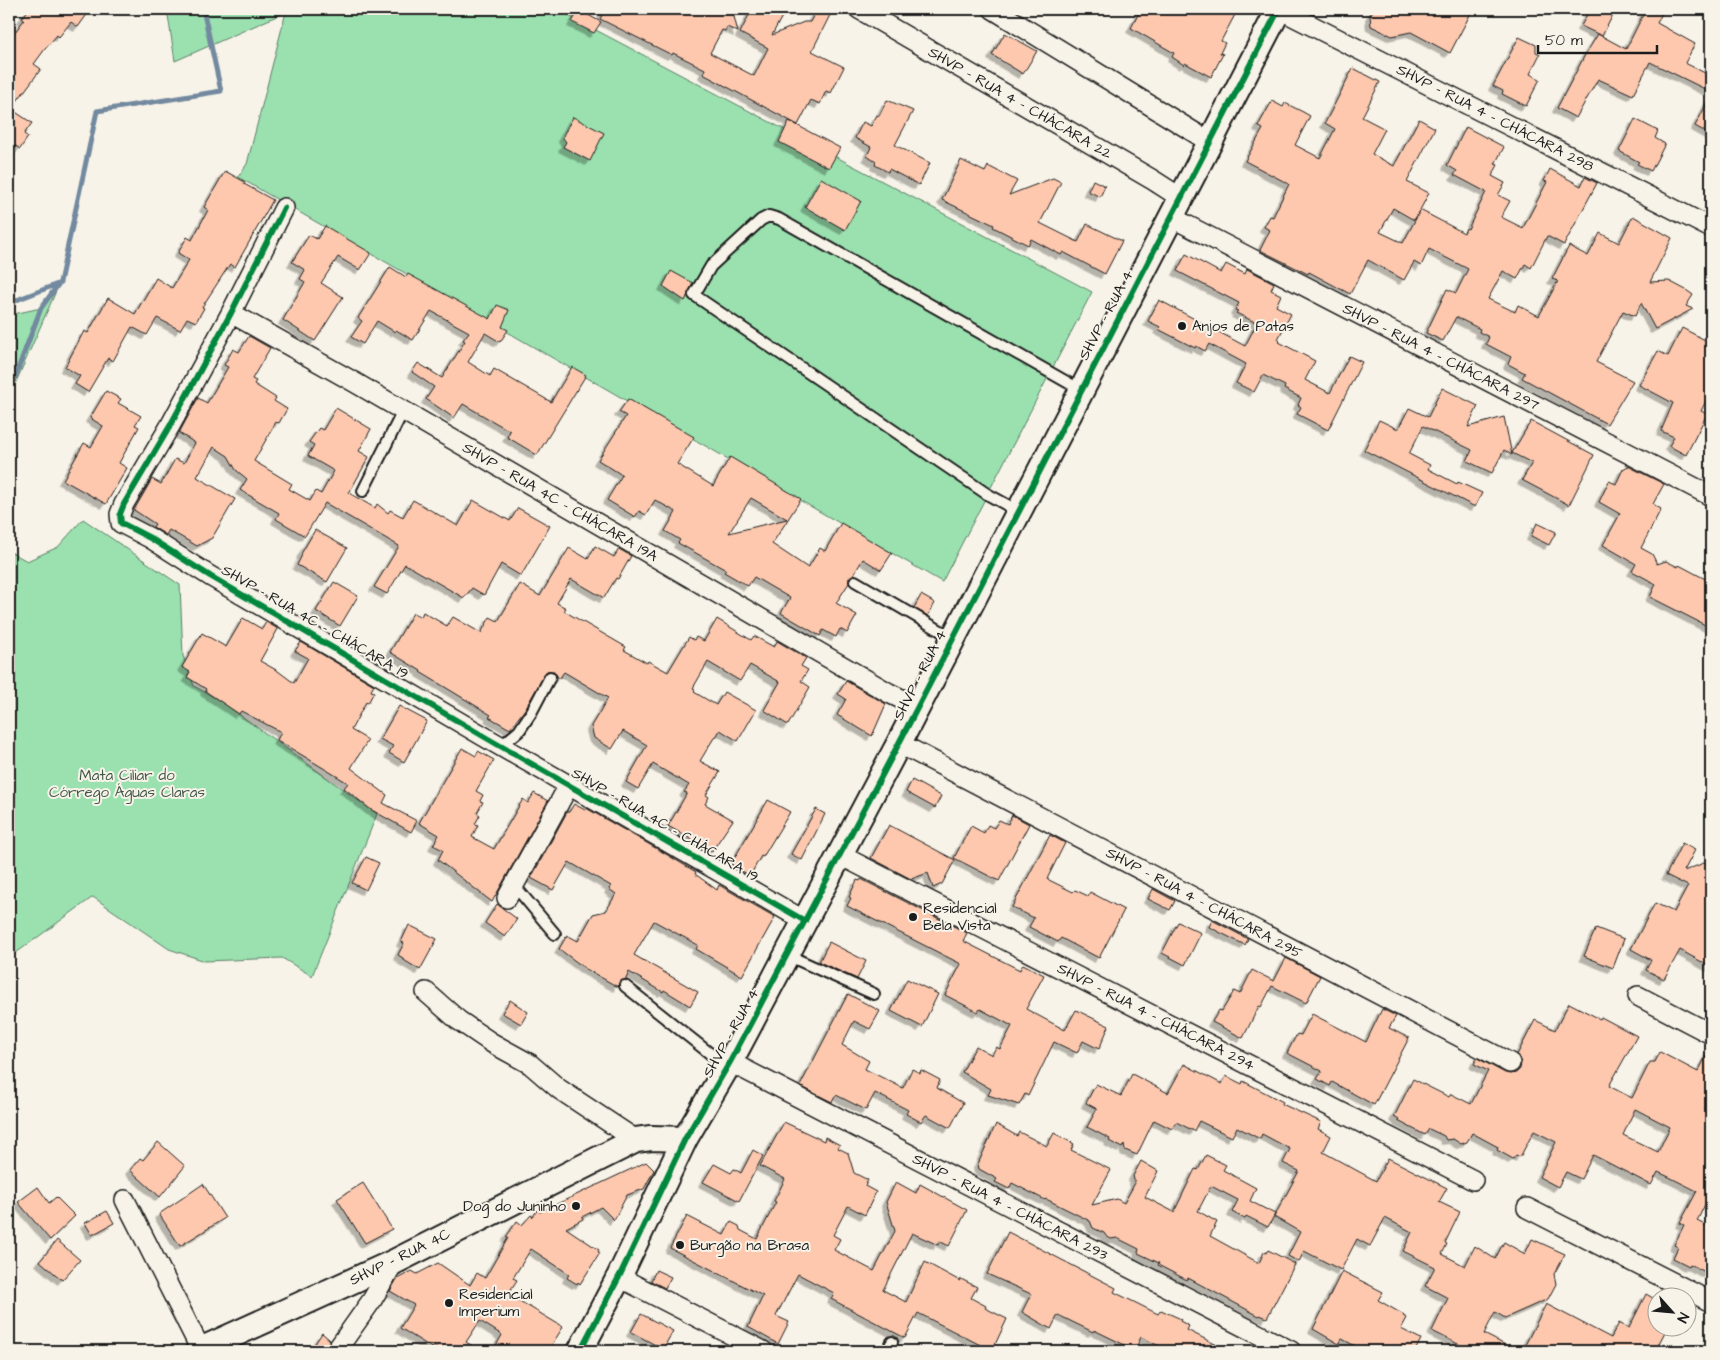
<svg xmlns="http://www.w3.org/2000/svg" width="1720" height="1360" font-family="'Architects Daughter',sans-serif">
	<defs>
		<filter id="shadow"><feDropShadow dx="-4.5" dy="4.5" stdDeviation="0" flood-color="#0004"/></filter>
	</defs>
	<rect width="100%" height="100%" fill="#f7f3e8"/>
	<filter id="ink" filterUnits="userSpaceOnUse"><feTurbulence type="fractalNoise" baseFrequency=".02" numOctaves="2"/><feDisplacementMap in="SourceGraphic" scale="10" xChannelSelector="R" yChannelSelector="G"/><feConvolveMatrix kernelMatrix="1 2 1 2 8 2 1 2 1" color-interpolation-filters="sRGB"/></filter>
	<g filter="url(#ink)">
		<path fill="#9ae1af" stroke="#5b7e66" d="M167 9H556L1092 292 942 582 238 177 247 164 286 12 175 61Z
			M60 282 9 398V315L41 308Z
			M83 519 180 585 183 656 194 686 222 702 377 814 312 976 282 958 205 961 169 949 93 897 9 958V551L27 561 58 547Z"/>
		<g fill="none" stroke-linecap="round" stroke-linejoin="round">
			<path stroke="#73899f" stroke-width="5" d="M9 303 60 283
				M9 393 41 308 60 282 97 111 221 91 203 9"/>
		</g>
		<path fill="#fdc8ae" stroke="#1c1c1c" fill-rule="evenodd" filter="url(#shadow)" d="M29 9H91L78 27 71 22 59 37 57 35 45 49 34 64 41 69 11 109 32 123 24 134 28 137 20 149 9 141V40L24 20 22 18Z
			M605 9H732L738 32 727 27 725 31 722 30 710 53 754 76 768 48 740 33 752 9H786L772 35 804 22H810L817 9H833L812 51 844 67 831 93 826 91 820 104 811 100 798 125 703 74 705 69 673 53 672 55 600 19Z
			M1141 9H1238L1221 41 1225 43 1220 53 1223 54 1211 77 1185 63 1184 65 1172 57 1174 53 1131 28Z
			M1374 9H1473L1450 53 1411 32 1392 36 1371 26 1370 15Z
			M1590 9H1616L1602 36 1581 26Z
			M1646 9H1664L1657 23 1695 44 1685 63 1711 76V92L1650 62 1633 95 1598 79 1576 118 1557 108 1585 55 1598 34 1626 49Z
			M579 10 601 22 594 33 572 22Z
			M1005 33 1037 51 1023 74 992 55Z
			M1519 37 1536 45V52L1540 54 1530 74 1540 79 1526 106 1502 94 1503 91 1493 86Z
			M1353 68 1380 82 1362 117 1385 129 1372 154 1394 166 1419 119 1435 128 1407 182 1429 193 1420 210 1464 233 1466 228 1468 229 1486 192 1454 175 1457 171 1447 165 1466 127 1504 147 1495 164 1498 165 1492 176 1505 183 1498 195 1510 201 1501 217 1523 228 1547 182 1544 181 1550 169 1581 186 1585 177 1597 183 1564 245 1547 236 1531 268 1525 264 1517 279 1503 271 1488 299 1515 312 1518 305 1539 316 1558 281 1552 279 1569 246 1588 256 1600 233 1619 243 1633 216 1672 238 1650 282 1669 281 1686 290 1693 295 1686 306 1693 309 1655 329 1641 303 1635 316 1623 311 1596 362 1633 381 1607 424 1522 378 1525 373 1508 364 1511 357 1486 344 1489 337 1479 332 1480 329 1456 317 1443 341 1426 333 1447 289 1456 293 1468 269 1429 249 1421 266 1414 262 1404 280 1368 260 1350 294 1309 272 1308 274 1260 250 1270 230 1264 227 1270 216 1273 217 1289 184 1245 161 1263 129 1258 126 1272 101 1283 107 1285 103 1303 112 1310 116 1295 145 1320 158 1335 129 1325 123ZM1393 208 1414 220 1420 211 1403 243 1380 232Z
			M1711 96V135L1695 126Z
			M887 100 913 111 895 145 930 163 919 185 889 169 888 172 875 165 876 162 867 156 871 147 855 138 863 122 871 126 877 115 879 116Z
			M573 117 604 133 590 161 563 147 566 142 563 138 564 134Z
			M1635 119 1658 131 1655 138 1665 144 1651 171 1637 164 1639 162 1619 151Z
			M789 121 840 148 829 168 779 142Z
			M961 160 985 172 988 166 1017 181 1009 195 1053 178 1061 182 1040 223 1078 242 1087 224 1122 241 1105 274 1063 252 1061 255 1031 239 1028 245 993 227 994 225 942 200Z
			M225 171 245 182 244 184 273 200 235 267 230 264 202 307 204 308 196 322 187 318 180 330 157 318 147 335 132 327 113 361 108 358 88 392 75 384 80 376 65 367 84 331 88 333 108 298 135 314 156 278 172 288 189 260 178 253 187 237 192 240 208 210 204 207Z
			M821 178 861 201 845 230 805 207Z
			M1093 180 1105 186 1100 197 1088 191Z
			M325 226 371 253 360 270 338 257 321 283 343 297 315 341 283 320 305 282 300 279 305 270 292 262 309 235 317 239Z
			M1186 254 1221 273 1226 264 1245 274 1247 269 1274 283 1271 290 1281 295 1276 306 1291 314 1278 339 1280 341 1279 342 1315 361 1305 380 1330 393 1349 356 1362 362 1328 430 1297 414 1301 407 1298 405 1301 398 1284 389 1285 386 1263 375 1254 392 1236 383 1246 364 1209 344 1205 351 1196 346 1195 348 1158 329 1160 327 1148 321 1159 300 1245 346 1257 323 1236 313 1238 311 1235 310 1239 303 1177 271Z
			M390 267 406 277 408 274 490 319 497 305 509 310 502 327 508 330 500 342 485 333 468 362 490 376 494 369 551 402 572 367 586 375 537 455 507 437 510 431 463 404 454 418 426 399 434 387 412 372 418 363 442 378 465 341 463 340 469 332 431 311 413 340 396 330 395 332 377 321 363 344 351 337 362 321 358 318Z
			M671 271 693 283 685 301 663 286Z
			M1682 328 1711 343V391L1701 411 1707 414 1686 455 1669 446 1674 437 1661 431 1673 403 1639 385 1658 351 1668 356Z
			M249 336 270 348 252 379 256 381 254 384 276 398 274 401 287 409 279 423 276 422 254 461 292 484 289 489 310 501 316 491 321 494 334 471 308 456 314 445 309 442 319 428 323 430 336 408 371 429 359 451 369 457 349 493 375 508 377 504 388 513 390 510 403 517 413 500 458 526 473 500 510 521 518 508 550 526 521 576 501 564 484 595 472 588 464 598 405 564 387 594 374 587 399 546 325 503 305 536 276 519 279 513 240 490 247 479 236 470 228 456 214 447 197 477 235 499 212 538 197 546 169 530 166 535 153 527 155 524 134 510 152 479 161 484 175 459 184 463 195 443 179 433 198 398 207 403 228 367 224 365 233 349 239 352Z
			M1442 388 1478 406 1468 427 1504 417 1512 455 1504 450 1492 473 1467 461 1472 450 1423 426 1409 454 1430 465 1428 469 1457 484 1458 482 1482 493 1475 507 1364 450 1379 420 1398 429 1409 408 1428 417Z
			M106 391 121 399 118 403 141 416 135 425 139 427 119 463 127 468 106 504 63 480 84 443 91 447 103 426 90 418Z
			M628 399 694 437 677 464 713 486 730 457 801 499 772 544 808 568 820 548 825 551 841 523 892 553 881 570 863 559 854 574 849 578V583L836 603 857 615 847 633 840 629 836 637 823 630 820 636 781 613 790 598 754 577 748 586 724 572 726 570 678 543 680 540 665 531 676 512 655 500 646 515 639 511 635 517 607 500 622 475 598 460 626 416 619 412ZM751 498 787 519 729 533Z
			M1531 421 1594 455 1569 505 1522 480 1532 463 1512 453Z
			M1628 466 1664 484 1653 504 1661 509 1641 548 1652 554 1657 564 1666 561 1678 567 1679 565 1711 582V628L1650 597 1656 584 1632 571 1636 564 1603 545 1620 514 1599 502 1609 481 1616 484 1623 469Z
			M1537 523 1556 532 1549 545 1531 536Z
			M315 530 347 548 327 582 297 565 302 555 301 554Z
			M595 546 614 557 619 549 631 556 618 579 616 578 604 598 571 579 557 603 566 608 564 611 626 647 624 650 647 663 648 661 668 672 689 637 694 640 696 637 704 641 717 619 751 640 754 636 774 647 777 641 806 658 801 666 808 670 801 681 810 687 788 725 764 710 780 682 750 665 740 681 708 662 693 688 695 689 694 692 716 705 724 692 756 710 738 741 720 730 716 737 715 736 700 761 720 772 706 795 709 797 705 804 733 820 712 851 668 826 687 793 684 792 689 785 653 764 638 789 626 782 647 745 623 731 612 749 594 738 591 726 608 698 564 672 559 679 554 671H547L525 709 510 729 489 717 491 715 420 672 421 671 390 652 413 613 421 617 423 612 447 626 453 617 481 633 490 617 498 621 520 584 540 596 569 548 588 559Z
			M334 582 358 596 340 626 316 611Z
			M921 595 935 603 928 616 914 608Z
			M243 618 262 629 266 622 278 629 260 661 278 671 294 683 308 658 295 651 301 642 374 685 371 691 374 692 368 703 366 702 351 730 368 740 351 768 387 795 383 803 417 821 411 832 370 809 344 788 348 783 277 740 281 732 241 711 239 714 205 691 206 689 187 677 190 672 182 667 202 633 226 647Z
			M846 681 886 704 872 736 837 715 846 699 838 694Z
			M399 706 427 721 404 762 389 753 393 746 380 739Z
			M462 748 476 756 478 751 494 760 476 791 483 795 480 801 483 802 477 813 480 815 475 824 478 825 472 837 494 849 523 799 528 803 534 793 548 801 492 902 438 860 443 850 433 845 439 835 419 823Z
			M912 780 941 796 935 808 906 792Z
			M768 800 790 812 763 857 761 856 750 876 731 864Z
			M574 804 585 810 586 808 659 850 696 872 695 874 717 890 719 885 775 917 742 976 696 949 698 945 654 921 634 955 698 992 690 1006 664 990 663 992 629 972 626 979 619 982 618 987 586 969 559 949 567 935 578 941 593 914 606 911 616 894 609 889 611 886 569 862 553 890 531 878 567 812H569Z
			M816 809 825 814 802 860 791 854Z
			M1012 815 1029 824 999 881 954 858 971 826 984 833 988 825 994 828 999 820 1008 824Z
			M889 825 955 860 942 884 933 888 928 873 911 879 871 858Z
			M1050 835 1065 843 1047 879 1073 892 1075 890 1088 896 1090 892 1124 910 1099 958 1061 938 1058 942 1029 927 1034 918 1012 907Z
			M1682 843 1695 850 1684 871 1711 860V967L1680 950 1664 979 1646 970 1651 960 1631 949 1655 903 1674 912 1688 886 1666 875Z
			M366 857 379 863 366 890 352 883Z
			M861 879 967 933 963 941 1020 970 1023 964 1044 975 1026 1009 1065 1030 1076 1010 1109 1026 1099 1049 1083 1041 1077 1053 1054 1042 1028 1096 1025 1094 1019 1105 988 1095 991 1089 962 1072 976 1046 992 1055 996 1047 1000 1049 1012 1026 980 1009 978 1012 945 995 961 964 847 906 851 898 849 897 857 880 860 881Z
			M1153 889 1175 901 1170 910 1148 899Z
			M497 904 517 919 505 937 485 923Z
			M1212 920 1248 939 1245 945 1209 927Z
			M1178 922 1201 933 1185 965 1162 953Z
			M409 925 437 939 420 970 402 959 403 958 398 955 404 943 401 942Z
			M1596 928 1624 939 1613 968 1584 956Z
			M829 942 866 961 857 979 819 962Z
			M1286 958 1320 976 1306 1003 1272 986 1261 1007 1259 1006 1243 1038 1212 1022 1219 1010 1222 1011 1234 991 1240 994 1252 970 1274 981Z
			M907 979 938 994 922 1027 891 1011Z
			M848 994 880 1011 870 1029 854 1021 842 1045 869 1061 865 1069 903 1088 912 1069 920 1073 921 1070 940 1080 937 1088 963 1103 950 1128 926 1115 921 1122 906 1114 908 1110 875 1093 866 1110 836 1095 832 1102 800 1086Z
			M510 1000 528 1012 521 1024 502 1013Z
			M1569 1003 1600 1019 1601 1017 1637 1036 1609 1086 1632 1098 1650 1062H1655L1660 1052 1698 1072 1711 1047V1097L1705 1109 1711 1112V1192L1697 1221 1711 1228V1275L1690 1264 1689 1266 1673 1258 1678 1247 1674 1245 1684 1225 1680 1223 1697 1191 1669 1177 1658 1172 1651 1185 1593 1155 1581 1179 1566 1172 1558 1187 1539 1177 1556 1142 1534 1131 1520 1157 1516 1155 1513 1159 1497 1150 1498 1147 1472 1133 1467 1142 1461 1144 1453 1139 1446 1140 1444 1136 1429 1129 1425 1135 1398 1121 1399 1120 1394 1117 1413 1079 1449 1097 1451 1094 1471 1104 1488 1071 1474 1064 1477 1058 1505 1073 1511 1074 1516 1073 1520 1069 1521 1063 1517 1055 1535 1020 1555 1030ZM1635 1109 1670 1127 1658 1152 1623 1135Z
			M1382 1009 1396 1016 1389 1028 1409 1038 1374 1105 1332 1082 1330 1086 1317 1079 1322 1071 1287 1053 1297 1034 1301 1035 1312 1014 1366 1042Z
			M1184 1064 1222 1084 1226 1076 1242 1084 1243 1081 1283 1102 1282 1104 1321 1122 1318 1129 1331 1136 1323 1152 1376 1181 1388 1158 1447 1188 1439 1202 1460 1212 1445 1243 1447 1244 1442 1254 1465 1266 1475 1246 1495 1259 1504 1242 1525 1254 1532 1239 1565 1254 1554 1274 1556 1284 1548 1299 1505 1318 1495 1312 1484 1334 1517 1351H1472L1432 1331 1448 1298 1425 1286 1435 1267 1403 1251 1412 1232 1385 1218 1370 1246 1357 1239 1341 1270 1304 1251 1299 1262 1288 1256 1300 1232 1274 1217 1299 1171 1283 1163 1290 1149 1262 1134 1260 1139 1237 1127 1232 1137 1199 1121 1194 1131 1176 1122 1172 1129 1154 1120 1137 1155 1125 1150 1124 1144 1122 1148 1109 1141 1110 1139 1087 1127 1097 1109 1086 1103 1096 1084 1121 1096 1132 1074 1168 1093Z
			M784 1122 824 1141 825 1137 840 1145 838 1148 848 1153 854 1173 868 1180 865 1186 876 1192 865 1215 848 1206 833 1235 840 1239 834 1250 874 1271 895 1231 886 1202 896 1182 916 1193 920 1184 967 1210 949 1246 939 1241 938 1245 912 1233 883 1290 906 1302 925 1262 960 1281 961 1279 977 1287 971 1298 986 1306 985 1308 1007 1319 992 1351 918 1313 905 1338 831 1299 834 1293 798 1274 776 1316 789 1322 778 1344 748 1327 763 1296 670 1248 687 1216 724 1235 731 1222 739 1226 740 1230 757 1239 776 1202 774 1201 785 1179 760 1166Z
			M996 1124 1017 1136 1019 1132 1047 1146 1054 1133 1074 1144 1071 1150 1111 1170 1092 1205 1117 1199 1124 1203 1135 1183 1133 1176 1141 1161 1158 1171 1145 1197 1174 1212 1195 1169 1198 1170 1206 1155 1226 1165 1223 1170 1256 1188 1250 1201 1275 1214 1268 1227 1246 1216 1245 1219 1232 1212 1238 1200 1211 1186 1198 1211 1217 1222 1210 1236 1259 1263 1264 1252 1266 1253 1268 1250 1295 1264 1267 1318 1260 1315 1259 1316 1188 1278 1187 1280 1158 1265 1159 1263 1138 1253 1139 1249 1117 1238 1111 1239 1106 1236 1104 1233 1093 1228 1090 1221 1046 1199 1045 1200 1012 1183 1009 1189 995 1182 997 1179 979 1169 978 1164Z
			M158 1142 185 1166 160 1197 130 1170 140 1158 143 1160Z
			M753 1150 763 1156 739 1201 703 1182 714 1164 731 1173 734 1169 741 1173Z
			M646 1162 654 1170 644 1189 627 1195 614 1220 601 1207 582 1217 583 1219 566 1228 599 1250 598 1252 600 1253 580 1284 578 1282 577 1284 567 1278 569 1274 531 1249 513 1278 517 1280 508 1294 563 1327 548 1351H493L502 1335 480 1321 466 1342 481 1351H442L434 1346 432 1348 400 1328 414 1305 390 1291 397 1279 412 1271 417 1274 438 1263 470 1285 477 1273 485 1278 508 1238 506 1237 517 1221 522 1225 531 1215 533 1217 537 1210 540 1212Z
			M363 1183 392 1229 365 1243 337 1199Z
			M203 1184 225 1218 180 1246 159 1214Z
			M38 1187 49 1203 56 1197 75 1216 50 1240 18 1202Z
			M107 1211 114 1223 92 1235 85 1223Z
			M1008 1232 1116 1288 1114 1292 1158 1314 1161 1310 1181 1319 1180 1321 1189 1326 1187 1330 1229 1351H1169L1141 1337 1135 1350 1094 1330 1093 1332 1058 1315 1051 1329 1022 1312 1031 1294 987 1274Z
			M57 1240 80 1260 62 1280 40 1261Z
			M656 1270 671 1277 665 1288 651 1281Z
			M1342 1271 1383 1292 1378 1300 1404 1315 1403 1316 1407 1318 1401 1329 1421 1339 1415 1351H1365L1342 1339 1339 1344 1313 1329Z
			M1646 1294 1658 1301V1328H1667L1655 1351H1522L1546 1304 1611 1338 1619 1323 1629 1328Z
			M641 1314 673 1331 663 1349 631 1332Z
			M322 1333 330 1340 325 1351H310Z"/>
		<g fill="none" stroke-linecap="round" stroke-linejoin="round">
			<g stroke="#1c1c1c" stroke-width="14">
				<path id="service" d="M363 491 403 411
					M1018 511 987 494 694 295 711 266 761 220 769 216 779 219 1081 390
					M855 581 953 638
					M501 746 519 731 531 713 550 677
					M514 885 555 934
					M787 955 874 994
					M625 986 727 1067
					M887 1351 892 1342"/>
			</g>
			<g stroke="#1c1c1c" stroke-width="22">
				<path id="minor" d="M859 9 1153 180 1181 198
					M993 9 1210 142
					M1279 9 1711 228
					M284 208 231 313 170 426 124 504 120 514 121 523 150 538 210 576 490 740 805 921
					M1171 217 1711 496
					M231 313 354 382 889 693 918 707
					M898 745 912 750 1510 1063
					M840 855 1473 1180
					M507 898 569 785
					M426 992 458 1020 492 1043 530 1064 559 1089 636 1140
					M1638 996 1711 1034
					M730 1062 1291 1351
					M125 1200 201 1350
					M1527 1208 1711 1302
					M619 1277 763 1351
					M336 1351 372 1300 394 1262"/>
			</g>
			<g stroke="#1c1c1c" stroke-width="28">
				<path id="tertiary" d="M198 1351 394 1262 636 1140 651 1138 685 1139
					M580 1351 619 1277 685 1139 730 1062 898 745 1279 9"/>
			</g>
			<use href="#service" stroke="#f7f3e8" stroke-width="10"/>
			<use href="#minor" stroke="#f7f3e8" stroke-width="19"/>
			<use href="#tertiary" stroke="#f7f3e8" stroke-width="24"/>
			<g stroke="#f7f3e8" stroke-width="9">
				<path id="cycleway" d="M284 208 231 313 170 426 124 504 120 514 121 523 150 538 210 576 490 740 805 921
					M580 1351 619 1277 685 1139 730 1062 898 745 1279 9"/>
			</g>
			<use href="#cycleway" stroke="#00873e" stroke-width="6"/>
		</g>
	</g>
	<g fill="#1c1c1c" stroke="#f7f3e8" stroke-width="2">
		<circle cx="1182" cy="326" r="5"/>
		<circle cx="913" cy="917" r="5"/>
		<circle cx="576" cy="1206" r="5"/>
		<circle cx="680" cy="1245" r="5"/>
		<circle cx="449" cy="1303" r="5"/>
	</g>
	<g text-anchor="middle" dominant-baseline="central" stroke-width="4" stroke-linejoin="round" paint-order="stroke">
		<g font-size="15" fill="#1c1c1c" stroke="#f7f3e8">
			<text transform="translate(1020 103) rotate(30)">SHVP - RUA 4 - CHÁCARA 22</text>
			<text transform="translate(1495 118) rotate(27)">SHVP - RUA 4 - CHÁCARA 298</text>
			<text transform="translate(1106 315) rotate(-62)">SHVP - RUA 4</text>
			<text transform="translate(1441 357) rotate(27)">SHVP - RUA 4 - CHÁCARA 297</text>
			<text transform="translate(560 502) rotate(30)">SHVP - RUA 4C - CHÁCARA 19A</text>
			<text transform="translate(315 622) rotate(30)">SHVP - RUA 4C - CHÁCARA 19</text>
			<text transform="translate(920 675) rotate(-63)">SHVP - RUA 4</text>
			<text transform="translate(665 825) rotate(30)">SHVP - RUA 4C - CHÁCARA 19</text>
			<text transform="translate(1204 903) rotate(28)">SHVP - RUA 4 - CHÁCARA 295</text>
			<text transform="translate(1156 1017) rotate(27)">SHVP - RUA 4 - CHÁCARA 294</text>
			<text transform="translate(731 1033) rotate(-61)">SHVP - RUA 4</text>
			<text transform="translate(1010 1207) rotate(27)">SHVP - RUA 4 - CHÁCARA 293</text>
			<text transform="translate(400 1257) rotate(-26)">SHVP - RUA 4C</text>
		</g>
		<g font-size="15" fill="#1c1c1c" stroke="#f7f3e8" text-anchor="start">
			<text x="1192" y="326">Anjos de Patas</text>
			<text x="923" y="908">Residencial<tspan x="923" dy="17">Bela Vista</tspan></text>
			<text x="566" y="1206" text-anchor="end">Dog do Juninho</text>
			<text x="690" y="1245">Burgão na Brasa</text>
			<text x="459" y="1294">Residencial<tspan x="459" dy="17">Imperium</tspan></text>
		</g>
		<g font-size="15" fill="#425748" stroke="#f7f3e8">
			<text x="127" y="775">Mata Ciliar do<tspan x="127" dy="17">Córrego Águas Claras</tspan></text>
		</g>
	</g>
	<rect width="1720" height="1360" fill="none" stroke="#f7f3e8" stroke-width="30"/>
	<rect x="15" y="15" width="1690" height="1330" fill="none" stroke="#1c1c1c" stroke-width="2" filter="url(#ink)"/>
	<g transform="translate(1672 1312) rotate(117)"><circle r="24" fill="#f7f3e8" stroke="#9f9d96"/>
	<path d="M0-4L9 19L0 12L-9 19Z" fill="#1c1c1c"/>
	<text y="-8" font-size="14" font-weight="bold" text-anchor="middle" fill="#1c1c1c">N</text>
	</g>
	<path d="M1538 45v8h119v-8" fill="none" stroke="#1c1c1c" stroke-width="2.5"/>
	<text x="1545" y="45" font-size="15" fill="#1c1c1c" stroke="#f7f3e8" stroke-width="4" paint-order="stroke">50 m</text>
</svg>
